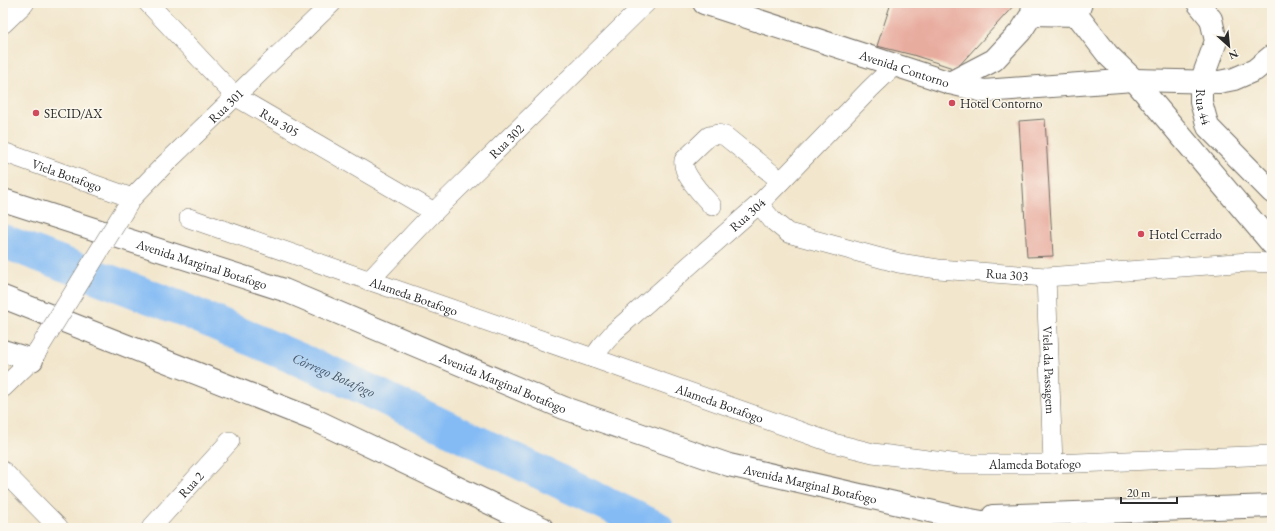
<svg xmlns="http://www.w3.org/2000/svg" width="1275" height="531" font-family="'EB Garamond',serif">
	<rect width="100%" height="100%" fill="#fbf7ec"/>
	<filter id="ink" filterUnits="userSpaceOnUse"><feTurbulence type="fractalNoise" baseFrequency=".025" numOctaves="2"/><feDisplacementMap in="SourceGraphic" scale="8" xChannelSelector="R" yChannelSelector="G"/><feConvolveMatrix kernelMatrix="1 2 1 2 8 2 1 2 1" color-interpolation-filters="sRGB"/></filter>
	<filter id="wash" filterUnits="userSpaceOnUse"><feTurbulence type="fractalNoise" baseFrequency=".012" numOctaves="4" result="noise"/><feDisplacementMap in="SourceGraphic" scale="16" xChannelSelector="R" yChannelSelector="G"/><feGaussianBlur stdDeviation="0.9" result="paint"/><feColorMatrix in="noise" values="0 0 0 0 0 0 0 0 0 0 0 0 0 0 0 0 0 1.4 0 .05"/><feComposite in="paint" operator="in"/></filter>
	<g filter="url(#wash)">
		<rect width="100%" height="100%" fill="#f2e6cc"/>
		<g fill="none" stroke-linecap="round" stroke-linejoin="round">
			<path stroke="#84bbf4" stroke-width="34" id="s1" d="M3 241 182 309 349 381 657 528"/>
		</g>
		<g id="blocks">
			<path fill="#e8ac9f" d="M891 3H1016L956 69 913 55 877 46Z
				M1045 119 1053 256 1027 257 1019 121Z"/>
		</g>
	</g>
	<g filter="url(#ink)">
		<use href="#blocks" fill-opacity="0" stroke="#716c63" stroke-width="1"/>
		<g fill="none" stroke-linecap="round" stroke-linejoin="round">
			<g stroke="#716c63" stroke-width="20">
				<g id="minor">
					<path id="s2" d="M148 3 235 96 434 212"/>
					<path d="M3 24 25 3"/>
					<path id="s3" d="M3 152 132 198"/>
					<path id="s4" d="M759 204 772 220 788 233 899 263 938 269 1046 277 1249 262 1272 263"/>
					<path d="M712 206C703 195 681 174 684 160L709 136 718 134 725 136 781 181"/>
					<path id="s5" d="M124 211 132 198 162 167 332 3"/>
					<path id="s6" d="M189 218 593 358 833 443 873 453 959 464H1053L1272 455"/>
					<path id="s7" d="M1046 277 1053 464"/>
					<path id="s8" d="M369 281 434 212 646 3"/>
					<path id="s9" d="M593 358 601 347 614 332 759 204 870 89 895 65"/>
					<path d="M3 388 32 360 38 350"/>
					<path d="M3 471 59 528"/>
					<path id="s10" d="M151 528 230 441"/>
				</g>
			</g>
			<g stroke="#716c63" stroke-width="24">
				<g id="major">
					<path id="s11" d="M704 3 950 83 984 91 1134 80 1219 82 1234 79 1255 70 1272 56"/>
					<path d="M1081 3 1077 15 1108 55 1134 80 1272 244"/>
					<path id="s12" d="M1198 3 1211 19 1216 41 1201 82V102L1208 127 1272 192"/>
					<path d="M1032 14 1077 15"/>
					<path d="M950 83 994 60 1021 31 1032 14 1033 3"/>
					<path id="s13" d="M3 200 284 290 564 408 729 465 960 518 1015 528"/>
					<path d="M3 297 315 420 542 528"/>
					<path d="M3 351 32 360"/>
					<path d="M993 516 1272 506"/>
				</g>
			</g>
			<use href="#minor" stroke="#fff" stroke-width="19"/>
			<use href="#major" stroke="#fff" stroke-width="22"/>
			<g stroke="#716c63" stroke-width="20" stroke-linecap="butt">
				<path id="minor-bridge" d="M38 350 124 211"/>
			</g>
			<use href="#minor-bridge" stroke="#fff" stroke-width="19"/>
		</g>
	</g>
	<g fill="#d1495b" stroke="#fbf7ec" stroke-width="1.5">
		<circle cx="952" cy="103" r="4"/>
		<circle cx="36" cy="113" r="4"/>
		<circle cx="1141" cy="234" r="4"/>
	</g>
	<g text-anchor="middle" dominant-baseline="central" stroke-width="3" stroke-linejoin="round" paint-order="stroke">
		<g font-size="13" fill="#2b2b2b" stroke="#fbf7ec">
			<text stroke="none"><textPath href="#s11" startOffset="211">Avenida Contorno</textPath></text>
			<text stroke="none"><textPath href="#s5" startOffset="147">Rua 301</textPath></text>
			<text stroke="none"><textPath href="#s12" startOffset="112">Rua 44</textPath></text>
			<text stroke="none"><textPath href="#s2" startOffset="179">Rua 305</textPath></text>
			<text stroke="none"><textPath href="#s8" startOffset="196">Rua 302</textPath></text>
			<text stroke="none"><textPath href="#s3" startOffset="68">Viela Botafogo</textPath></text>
			<text stroke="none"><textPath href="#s9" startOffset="211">Rua 304</textPath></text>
			<text stroke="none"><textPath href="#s13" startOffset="209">Avenida Marginal Botafogo</textPath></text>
			<text stroke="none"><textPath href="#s4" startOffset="265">Rua 303</textPath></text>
			<text stroke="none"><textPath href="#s6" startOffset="238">Alameda Botafogo</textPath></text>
			<text stroke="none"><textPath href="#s7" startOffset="93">Viela da Passagem</textPath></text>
			<text stroke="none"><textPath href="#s13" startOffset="533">Avenida Marginal Botafogo</textPath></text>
			<text stroke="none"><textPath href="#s6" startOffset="562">Alameda Botafogo</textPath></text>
			<text stroke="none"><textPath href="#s6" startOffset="886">Alameda Botafogo</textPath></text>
			<text stroke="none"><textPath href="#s13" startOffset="857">Avenida Marginal Botafogo</textPath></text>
			<text stroke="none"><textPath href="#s10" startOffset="59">Rua 2</textPath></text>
		</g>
		<g font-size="13" fill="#2b2b2b" stroke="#fbf7ec" text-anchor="start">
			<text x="960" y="103">Hotel Contorno</text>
			<text x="44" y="113">SECID/AX</text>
			<text x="1149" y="234">Hotel Cerrado</text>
		</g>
		<g font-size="14" font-style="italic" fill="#465667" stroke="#fbf7ec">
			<text stroke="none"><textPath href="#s1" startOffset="357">Córrego Botafogo</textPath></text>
		</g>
	</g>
	<rect width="1275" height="531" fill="none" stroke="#fbf7ec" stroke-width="16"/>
	<g transform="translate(1229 46) rotate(153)" stroke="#fbf7ec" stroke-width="3" paint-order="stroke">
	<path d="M0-3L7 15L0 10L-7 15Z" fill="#2b2b2b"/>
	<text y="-6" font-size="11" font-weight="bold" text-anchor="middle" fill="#2b2b2b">N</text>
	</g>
	<path d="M1121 497v6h56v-6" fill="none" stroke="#2b2b2b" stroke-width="2"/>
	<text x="1127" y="497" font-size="12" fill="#2b2b2b" stroke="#fbf7ec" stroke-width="3" paint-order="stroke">20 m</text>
</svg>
